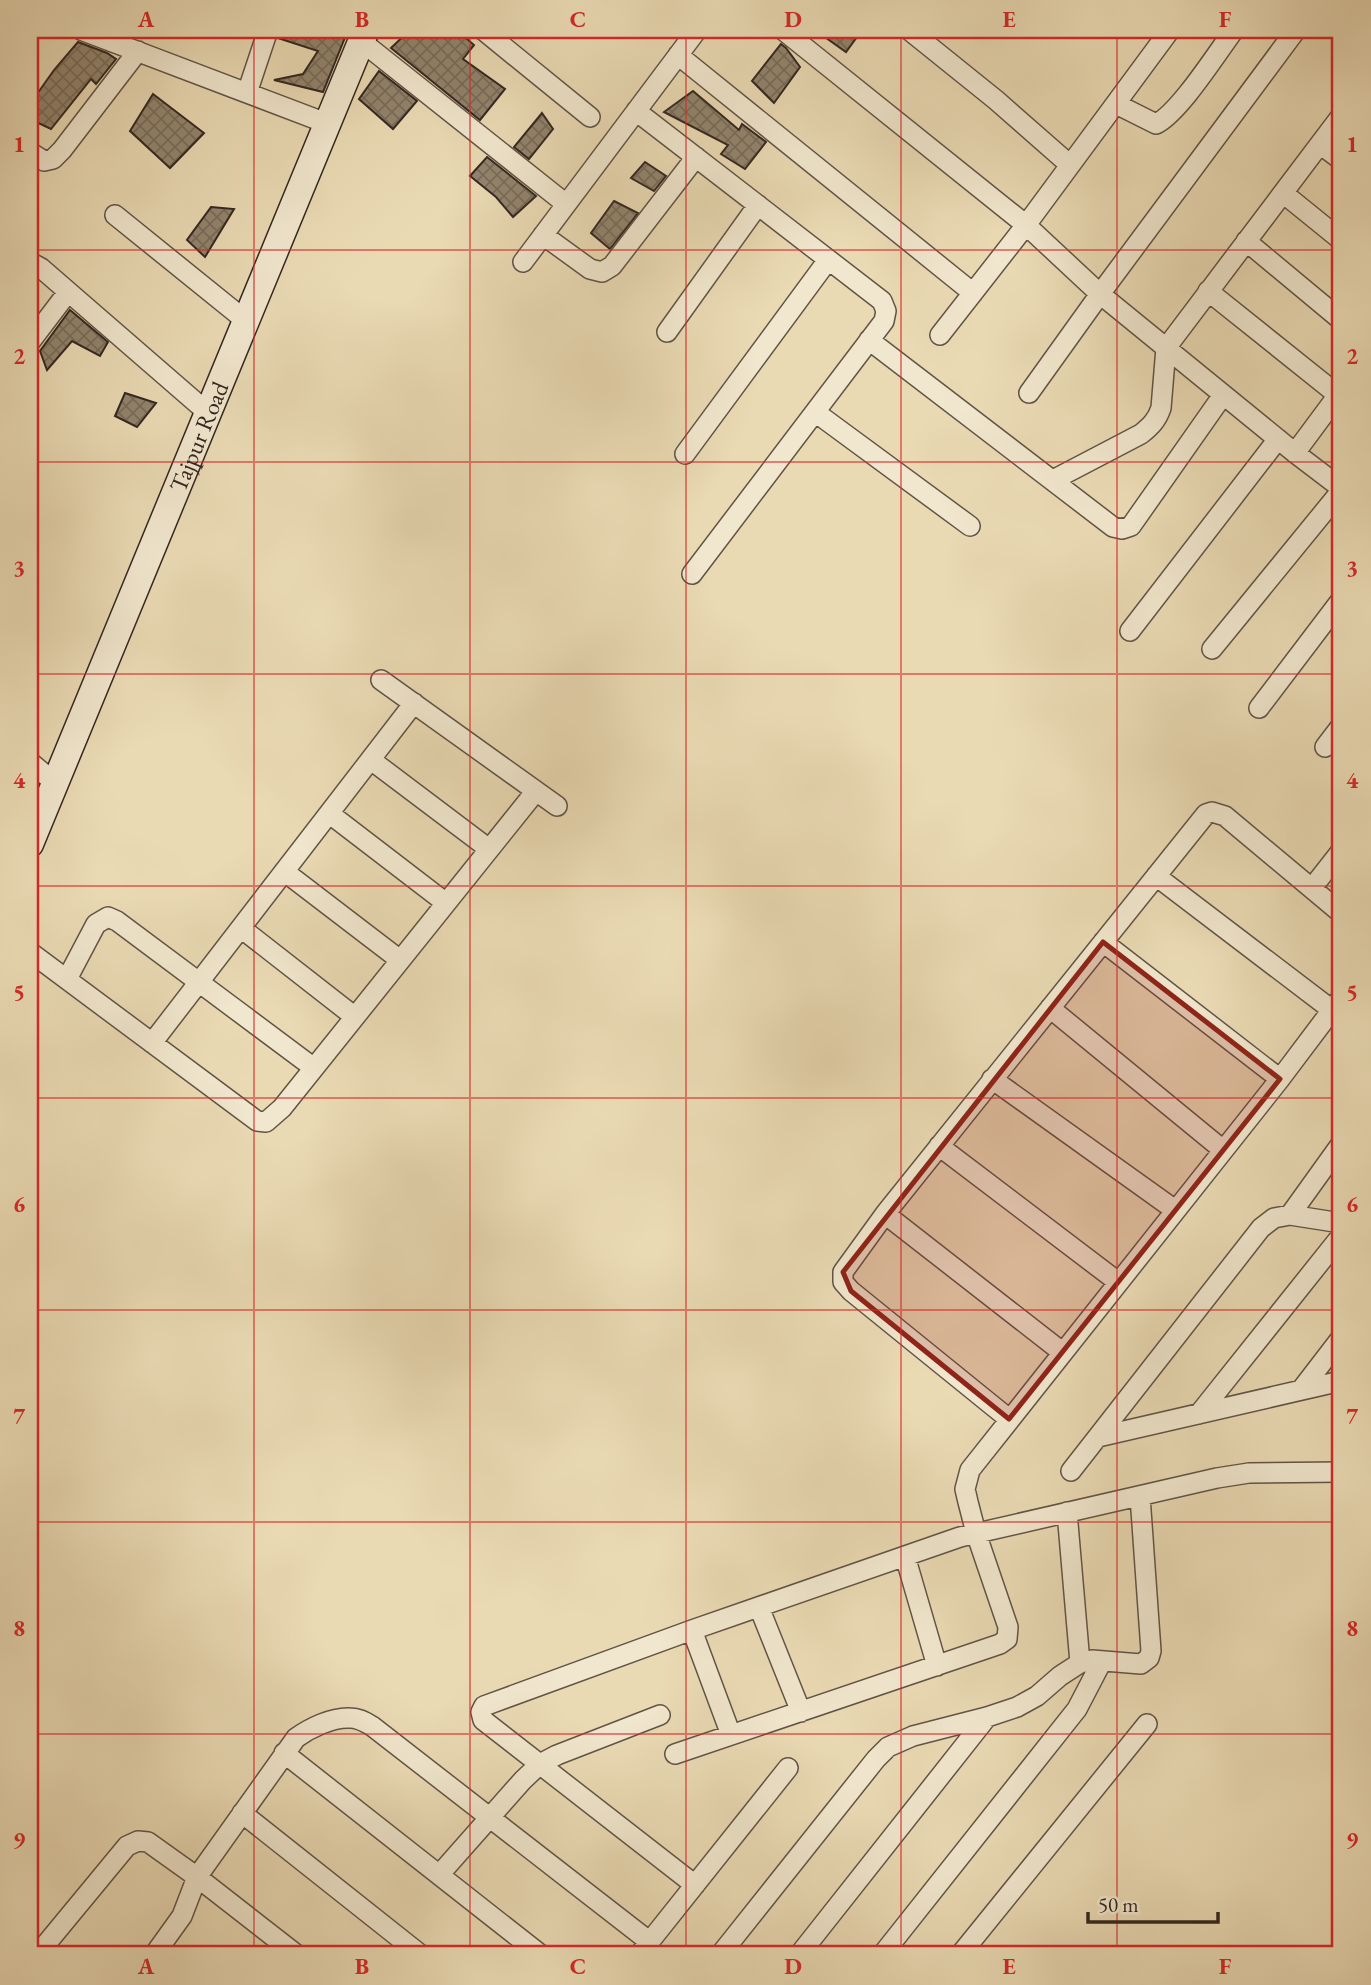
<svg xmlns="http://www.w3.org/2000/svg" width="1371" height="1985" font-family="'EB Garamond',serif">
	<defs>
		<pattern id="building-cross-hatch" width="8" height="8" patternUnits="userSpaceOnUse" patternTransform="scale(1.75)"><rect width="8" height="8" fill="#92846d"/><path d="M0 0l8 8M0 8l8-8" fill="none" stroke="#786c59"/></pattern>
	</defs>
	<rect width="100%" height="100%" fill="#eadab4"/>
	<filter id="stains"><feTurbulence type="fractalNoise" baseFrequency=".00286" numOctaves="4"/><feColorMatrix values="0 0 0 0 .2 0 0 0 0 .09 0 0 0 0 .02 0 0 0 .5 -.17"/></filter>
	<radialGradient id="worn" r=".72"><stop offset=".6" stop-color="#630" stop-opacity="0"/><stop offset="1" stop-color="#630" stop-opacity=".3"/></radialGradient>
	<path fill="url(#building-cross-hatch)" stroke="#332721" stroke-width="2" d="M280 30H348L323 92 274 80 303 74 318 51 278 38Z
		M410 30H457L474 45 463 59 505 89 480 120 391 48Z
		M815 30H862L846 52Z
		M78 42 107 53 116 59 96 84 91 79 51 129 30 119V104L54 70Z
		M781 44 786 48 800 67 774 103 752 81Z
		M379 71 417 101 393 129 359 99Z
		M693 91 739 130 742 124 766 142 745 169 721 154 728 145 664 112Z
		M153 94 204 133 170 168 130 131Z
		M542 113 553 129 529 159 514 147Z
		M487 157 536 196 513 217 496 197 470 176Z
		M645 162 666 176 654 191 631 178Z
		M614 201 638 213 610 249 591 233Z
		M211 207 234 209 205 257 187 240Z
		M70 310 108 342 100 356 72 341 47 370 40 351Z
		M125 393 156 403 137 427 115 416Z"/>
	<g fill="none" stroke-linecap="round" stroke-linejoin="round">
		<g stroke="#615446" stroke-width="22">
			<path id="street" d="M81 30 326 123
				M483 30 590 117
				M783 30 1026 225 1100 294 1295 453 1341 488
				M909 30 996 100 1070 165
				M361 41 566 204
				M678 55 973 293
				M247 93 268 30
				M1116 104 1156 124C1179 113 1217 53 1234 30
				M636 111 882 301 886 311 884 321 692 574
				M1320 144 1341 160
				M30 152 44 161 53 159 62 150 138 51
				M1283 193 1341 240
				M115 215 245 320
				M543 235 590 269 602 272 612 266 696 157
				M1246 241 1341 320
				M30 262 41 268 207 412
				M523 262 697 30
				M1208 291 1338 395
				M667 332 758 205
				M940 335 1026 225 1170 30
				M869 340 1113 527 1122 529 1131 526 1223 395
				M30 342 68 292
				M1029 393 1100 294 1296 30
				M815 412 970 526
				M1295 453 1341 391
				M685 454 828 260
				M1053 480 1141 434C1151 426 1157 420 1161 408L1166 348 1341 116
				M1130 631 1278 439
				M1212 649 1341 491
				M381 680 557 806
				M1259 708 1341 600
				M1325 747 1341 726
				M371 760 489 849
				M30 762 55 783
				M330 814 446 903
				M285 872 400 960
				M1156 876 1332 1010
				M1312 888 1341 851
				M241 928 355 1017
				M1103 942 1280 1079
				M30 952 257 1121 266 1122 282 1108 536 791
				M67 979 96 924 108 917 117 921 314 1068
				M1050 1008 1223 1150
				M152 1043 414 703
				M992 1079 1175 1210
				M939 1146 1118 1282
				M885 1214 1062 1352
				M1290 1215 1341 1144
				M1301 1390 1341 1338
				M1199 1414 1341 1236
				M1009 1419 851 1291 843 1282V1272L885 1214 1206 814 1212 812 1225 816 1341 913
				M1098 1437 1341 1381
				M1071 1471 1261 1228 1274 1218 1290 1215 1341 1223
				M1067 1512 1080 1663
				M905 1556 937 1666
				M759 1607 801 1712
				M692 1630 731 1735
				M284 1753 541 1955
				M675 1754 1000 1644 1007 1639 1008 1627 976 1533 968 1502 965 1489 970 1470 1280 1079 1341 998
				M242 1813 421 1955
				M439 1875 523 1780 540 1764 557 1755 660 1715
				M695 1885 483 1720 481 1712 484 1706 692 1630 960 1537 1217 1478 1249 1473 1341 1472
				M37 1955 127 1846 138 1841 148 1842 197 1877 297 1955
				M154 1955 182 1916 197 1877 296 1738C310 1728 332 1717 350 1718 359 1718 365 1722 372 1726L650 1942
				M639 1955 788 1768
				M720 1955 876 1759 888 1747 913 1736 987 1717 1017 1707 1037 1696 1060 1676 1080 1663 1092 1660 1141 1664 1149 1658 1151 1651 1140 1496
				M799 1955 987 1717
				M882 1955 1077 1709 1102 1661
				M960 1955 1147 1724"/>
		</g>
		<g stroke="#332721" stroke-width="29">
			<g id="secondary">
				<path id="s1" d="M30 844 366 30"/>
			</g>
		</g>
		<use href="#street" stroke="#f1e7ce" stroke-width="19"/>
		<use href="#secondary" stroke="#f1e7ce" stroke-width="26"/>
	</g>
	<path fill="#8f2418" fill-opacity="0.2" stroke="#8f2418" stroke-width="5" stroke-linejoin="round" d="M1103 942 1280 1079 1009 1419 851 1291 843 1272Z"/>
	<path fill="none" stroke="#d62828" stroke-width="2" stroke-opacity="0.55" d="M254 30V1955M470 30V1955M686 30V1955M901 30V1955M1117 30V1955M30 250H1341M30 462H1341M30 674H1341M30 886H1341M30 1098H1341M30 1310H1341M30 1522H1341M30 1734H1341"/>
	<g text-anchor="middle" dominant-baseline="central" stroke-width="5" stroke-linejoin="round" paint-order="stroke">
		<g font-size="24" fill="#332721" stroke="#f1e7ce">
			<text stroke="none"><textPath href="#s1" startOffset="441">Tajpur Road</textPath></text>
		</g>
	</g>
	<rect width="1371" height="1985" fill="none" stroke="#eadab4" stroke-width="77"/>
	<path d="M1088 1912v10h130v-10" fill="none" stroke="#332721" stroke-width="3.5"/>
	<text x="1098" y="1912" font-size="21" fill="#332721" stroke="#f1e7ce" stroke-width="5" paint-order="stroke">50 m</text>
	<rect x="38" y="38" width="1294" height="1908" fill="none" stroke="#d62828" stroke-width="2.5"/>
	<g font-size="23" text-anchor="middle" font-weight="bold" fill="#d62828">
		<text x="146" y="27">A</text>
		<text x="362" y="27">B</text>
		<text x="578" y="27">C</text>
		<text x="793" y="27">D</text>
		<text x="1009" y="27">E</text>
		<text x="1225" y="27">F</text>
		<text x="19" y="152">1</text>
		<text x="1352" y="152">1</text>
		<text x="19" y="364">2</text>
		<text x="1352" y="364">2</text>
		<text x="19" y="576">3</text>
		<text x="1352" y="576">3</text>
		<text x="19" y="788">4</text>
		<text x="1352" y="788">4</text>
		<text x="19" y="1000">5</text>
		<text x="1352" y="1000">5</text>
		<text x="19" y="1212">6</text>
		<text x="1352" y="1212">6</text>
		<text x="19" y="1424">7</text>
		<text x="1352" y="1424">7</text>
		<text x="19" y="1636">8</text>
		<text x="1352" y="1636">8</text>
		<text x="19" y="1848">9</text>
		<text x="1352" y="1848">9</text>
		<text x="146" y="1974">A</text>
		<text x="362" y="1974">B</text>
		<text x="578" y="1974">C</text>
		<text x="793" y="1974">D</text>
		<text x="1009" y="1974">E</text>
		<text x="1225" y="1974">F</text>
	</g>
	<rect width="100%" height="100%" filter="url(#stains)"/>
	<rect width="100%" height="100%" fill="url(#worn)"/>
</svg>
